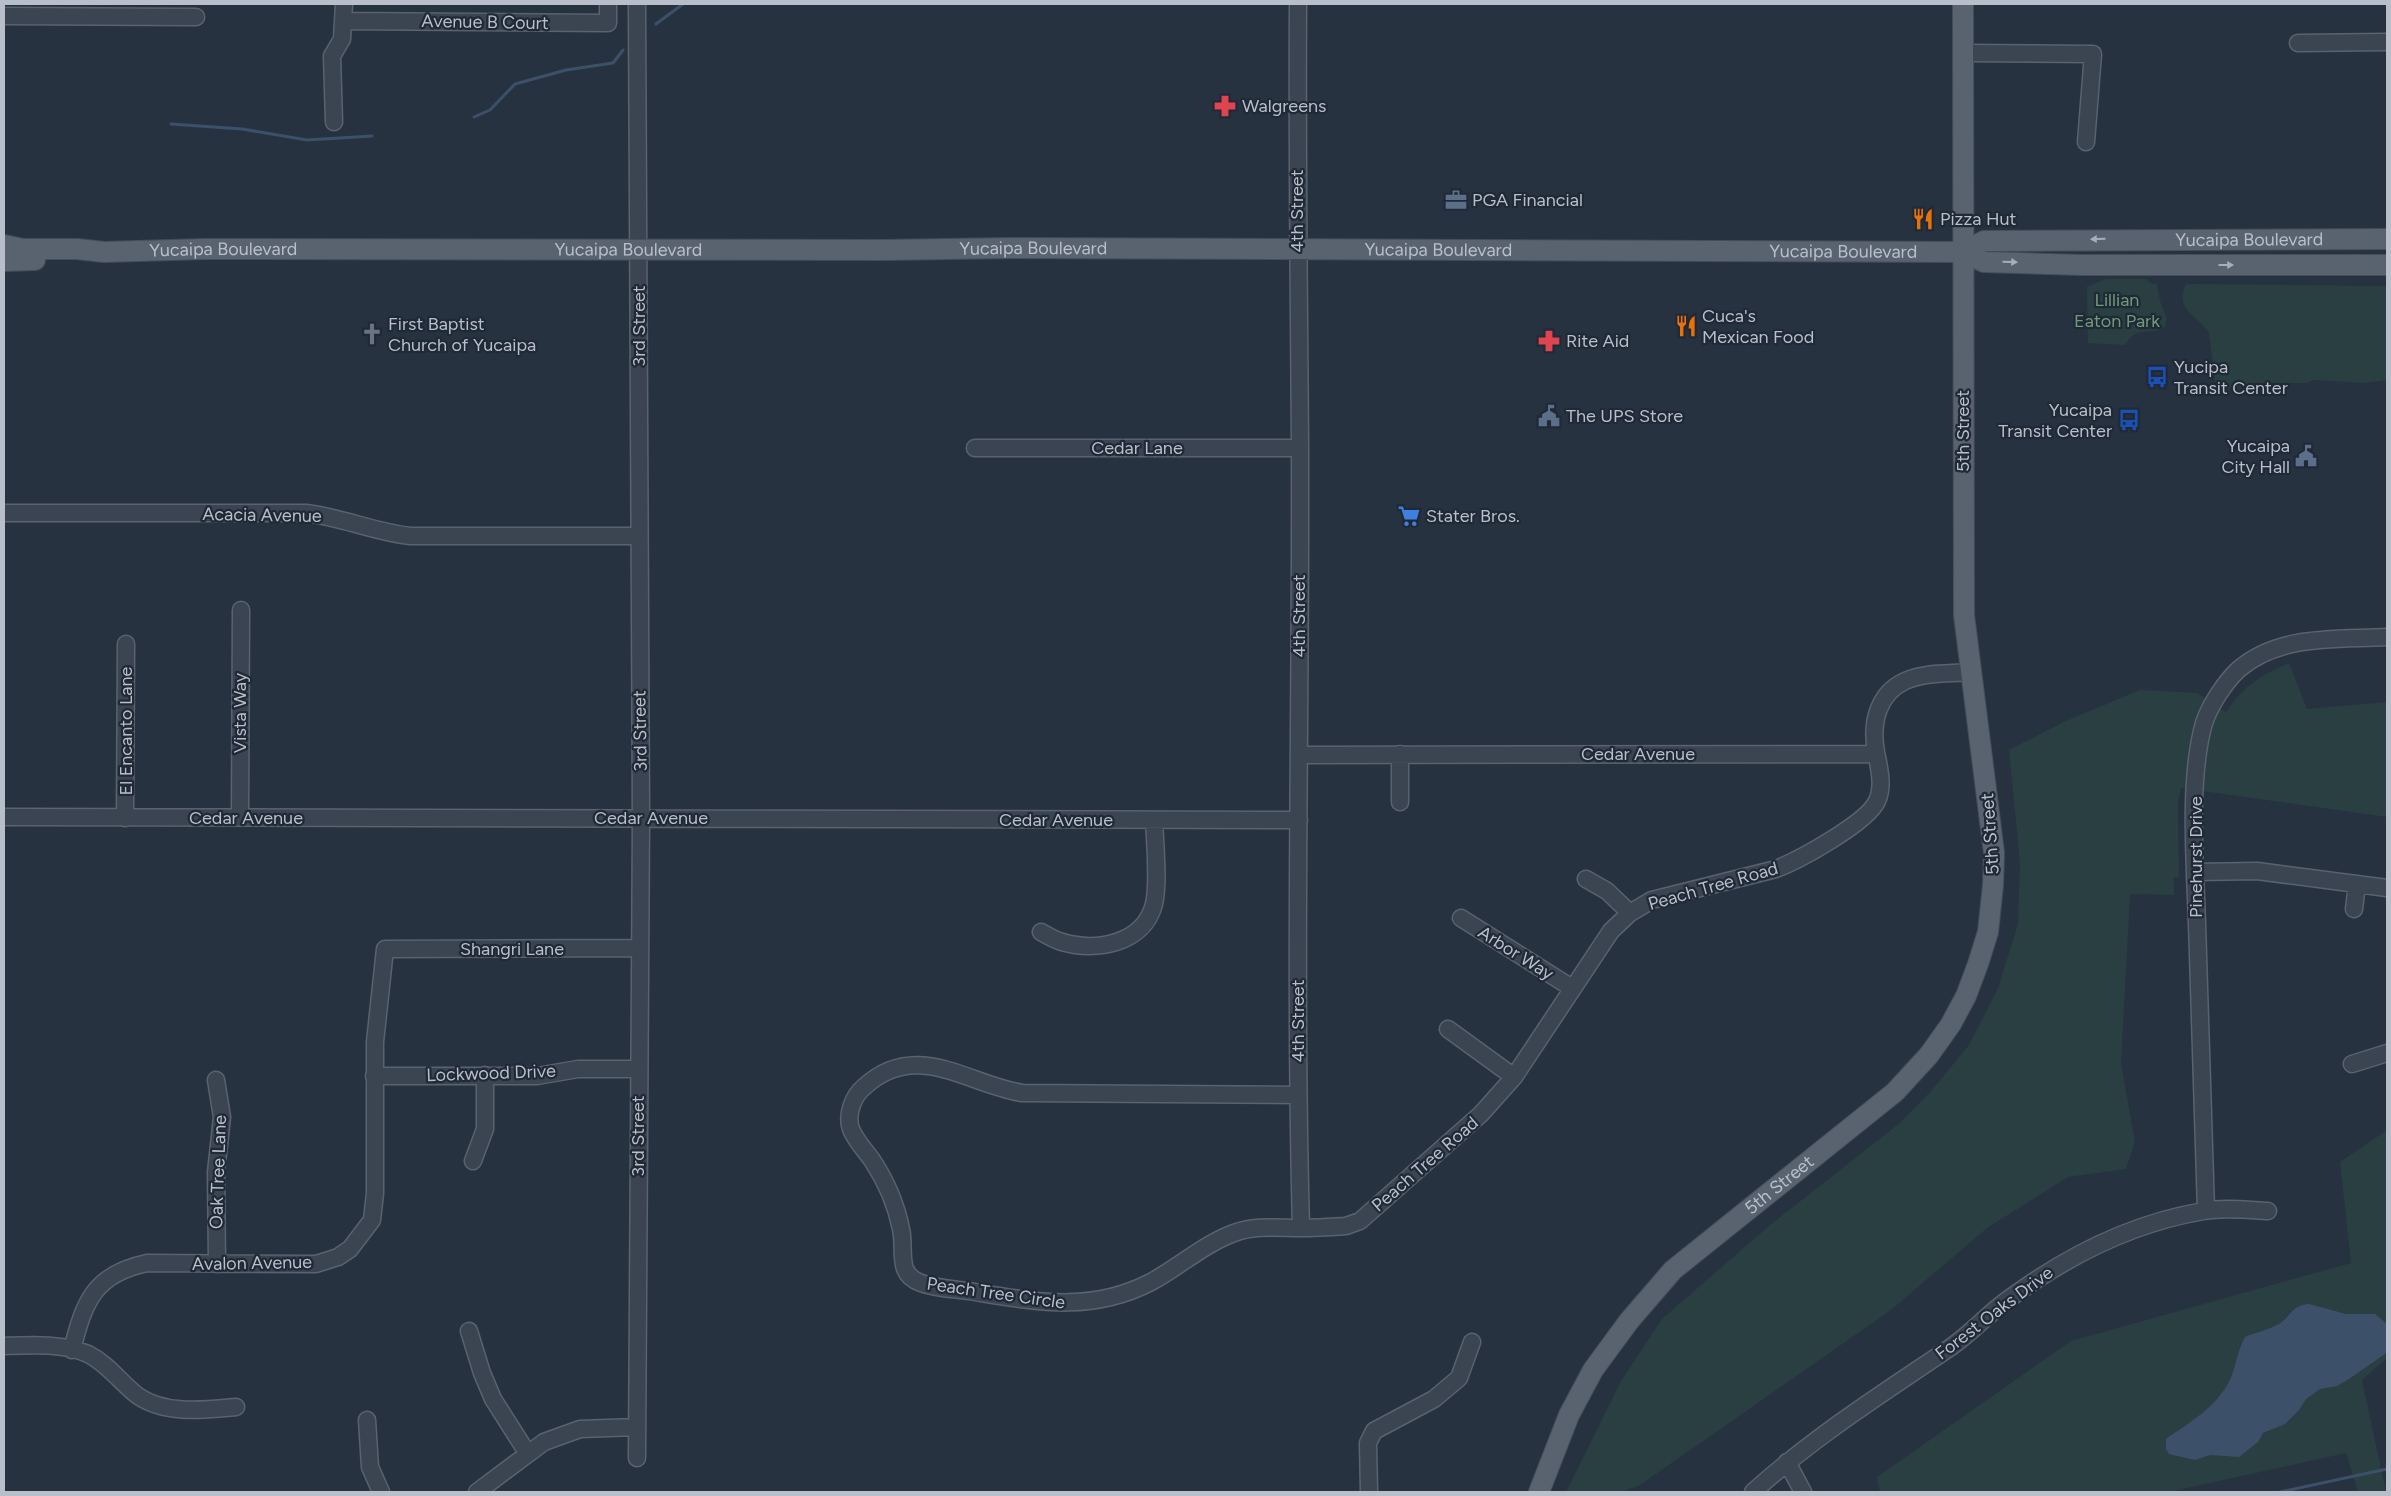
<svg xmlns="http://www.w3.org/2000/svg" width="2391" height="1496" font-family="Figtree,sans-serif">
	<rect width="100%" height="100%" fill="#273241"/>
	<path fill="#293f42" d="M2105 279H2146L2152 284H2157L2160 301 2167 319 2164 328C2150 336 2137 324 2125 345L2088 343 2087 287Z
		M2186 284 2387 286V380L2363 383 2313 380 2308 383H2273L2222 389 2215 381 2209 333C2200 316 2173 311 2186 284Z
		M2289 663 2307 709 2387 702V817L2181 788 2178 801 2179 877H2174V895L2130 894 2121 1064 2135 1141 2126 1169 2068 1177 1987 1228 1891 1310 1640 1485 1622 1492H1566L1621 1381 1662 1319 1770 1225 1901 1122 1932 1090 1969 1045 1998 988 2018 924 2020 862 2009 750 2066 721 2140 690 2197 693 2226 712C2244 686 2260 675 2289 663Z
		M2387 1130V1358L2362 1380 2386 1492H2358L2346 1453 2169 1492H1880L1877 1477 2071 1341 2351 1263 2340 1162Z"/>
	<path fill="#3d5069" d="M2309 1304 2346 1314H2375L2387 1324V1349L2385 1354 2349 1379 2337 1386 2320 1389 2306 1399 2299 1410 2285 1424 2263 1433 2258 1442 2239 1457 2210 1455 2195 1460 2169 1454 2166 1449V1439C2190 1422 2214 1409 2229 1382 2236 1368 2237 1351 2245 1337 2256 1332 2269 1330 2279 1324 2292 1316 2290 1306 2309 1304Z"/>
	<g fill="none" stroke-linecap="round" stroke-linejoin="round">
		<path stroke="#3d5069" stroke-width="3" d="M656 24 683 4
			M474 117 490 110 515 84 566 70 613 63 623 50
			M171 124 242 129 307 140 372 136
			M2280 1492 2387 1469"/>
		<g stroke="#59626e" stroke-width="19">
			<path id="minor" d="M637 4 641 818 637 1458
				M1298 4C1297 151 1299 299 1300 447 1301 707 1294 968 1301 1228
				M4 16 196 17
				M344 21 608 23V4
				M2298 43 2387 42
				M1962 53 2093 54 2086 142
				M334 122 332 56 342 39 344 4
				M975 448H1300
				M4 513H306C341 517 374 532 410 536H638
				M1400 754V802
				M1299 755 1876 754
				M4 817 1299 820
				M240 817 241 610
				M125 818 126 644
				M2195 872 2257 871 2387 888
				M1586 879 1607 891 1630 913 1652 900 1776 869C1799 860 1867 823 1877 801 1884 787 1879 767 1876 752 1871 724 1877 694 1905 681 1924 672 1950 674 1970 672
				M2354 909 2357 884
				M1461 918 1572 988
				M1041 932C1048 936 1055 940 1062 942 1096 952 1144 944 1154 904 1159 883 1155 844 1154 820
				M1448 1029 1514 1077
				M2352 1064 2387 1053
				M374 1076H537L578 1069H638
				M216 1080 222 1117 216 1172 217 1264
				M1298 1095 1022 1093C967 1084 916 1039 864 1087 853 1096 846 1115 851 1129 855 1140 865 1150 872 1160 886 1181 896 1204 901 1229 906 1250 895 1274 921 1283 937 1289 957 1289 975 1292 1037 1302 1091 1313 1151 1282 1179 1267 1204 1244 1234 1233 1255 1225 1278 1228 1300 1228 1316 1228 1331 1227 1346 1226L1360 1221 1481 1114 1514 1077 1611 931 1630 913
				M473 1161 485 1129V1075
				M2206 1210C2203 1115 2200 1019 2197 923 2195 864 2188 779 2204 723 2210 705 2225 682 2239 669 2280 634 2337 640 2387 637
				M469 1331 482 1373 493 1399 528 1454
				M4 1346C30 1345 63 1343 88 1354 108 1364 121 1383 138 1396 166 1415 204 1410 236 1407
				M72 1350C84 1302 94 1274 147 1263L316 1264 338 1257 350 1249 372 1220 375 1193V1042L385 949 638 948
				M367 1420 370 1467 381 1492
				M1787 1462 1803 1492
				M477 1492 544 1442 580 1429 637 1427
				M1369 1492 1368 1443 1374 1431 1434 1399 1459 1378 1472 1342
				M1753 1492C1815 1436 1882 1394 1951 1347 1971 1333 1987 1315 2006 1301 2065 1257 2131 1223 2204 1211 2224 1207 2248 1210 2268 1211"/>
		</g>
		<g stroke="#454d5a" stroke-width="22">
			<g id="major">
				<path id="s1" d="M4 245 23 249H77L104 252 205 249 884 250 1011 248 1963 252 1984 262 2082 265H2387"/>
				<path id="s2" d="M1963 252 1984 241 2387 239"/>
				<path d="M4 261 35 260"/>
				<path id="s3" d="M1539 1492 1569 1415 1593 1370 1629 1321 1673 1270 1895 1092 1929 1055 1951 1024 1966 996 1978 964 1988 932 1993 885 1994 853 1964 615 1963 4"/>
			</g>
		</g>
		<use href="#minor" stroke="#3b4451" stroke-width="16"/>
		<use href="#major" stroke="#596370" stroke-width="20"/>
	</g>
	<defs><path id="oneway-solid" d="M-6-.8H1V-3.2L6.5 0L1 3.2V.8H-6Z" transform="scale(1.25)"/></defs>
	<g fill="#a5adb9">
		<use href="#oneway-solid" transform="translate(2098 239) rotate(179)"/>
		<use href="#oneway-solid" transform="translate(2010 262) rotate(2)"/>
		<use href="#oneway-solid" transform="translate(2226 265)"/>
	</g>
	<defs>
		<g id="pharmacy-bare" transform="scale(1.725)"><path d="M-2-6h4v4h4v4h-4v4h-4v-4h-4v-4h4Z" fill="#e0444e" stroke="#202936" stroke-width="2.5" paint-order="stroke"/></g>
		<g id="office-bare" transform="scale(1.725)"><path d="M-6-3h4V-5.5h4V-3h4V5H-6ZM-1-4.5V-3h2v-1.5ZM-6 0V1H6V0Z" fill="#5c6f8a" stroke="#202936" stroke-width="2.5" paint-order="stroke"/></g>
		<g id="restaurant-bare" transform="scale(1.725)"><path d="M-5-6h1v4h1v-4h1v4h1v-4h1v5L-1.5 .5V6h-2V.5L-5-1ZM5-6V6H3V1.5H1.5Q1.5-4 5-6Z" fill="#e8710a" stroke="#202936" stroke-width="2.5" paint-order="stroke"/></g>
		<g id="church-bare" transform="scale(1.725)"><path d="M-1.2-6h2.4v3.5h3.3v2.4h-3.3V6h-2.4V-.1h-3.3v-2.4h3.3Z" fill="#6b7280" stroke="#202936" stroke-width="2.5" paint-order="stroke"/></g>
		<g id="bus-bare" transform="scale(1.725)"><path d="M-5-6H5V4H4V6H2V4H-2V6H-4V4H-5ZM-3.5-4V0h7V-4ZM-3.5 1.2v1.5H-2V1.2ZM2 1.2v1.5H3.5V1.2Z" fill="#1a4fb4" stroke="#202936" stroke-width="2.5" paint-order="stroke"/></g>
		<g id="civic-bare" transform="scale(1.725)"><path d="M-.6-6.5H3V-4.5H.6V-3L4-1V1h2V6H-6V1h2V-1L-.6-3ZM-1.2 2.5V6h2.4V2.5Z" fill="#5c6f8a" stroke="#202936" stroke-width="2.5" paint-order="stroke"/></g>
		<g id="supermarket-bare" transform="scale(1.725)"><path d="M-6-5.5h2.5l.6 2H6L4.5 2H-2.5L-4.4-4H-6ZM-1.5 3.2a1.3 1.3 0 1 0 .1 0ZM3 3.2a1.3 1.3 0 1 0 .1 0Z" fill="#3f7fe0" stroke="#202936" stroke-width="2.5" paint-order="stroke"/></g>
	</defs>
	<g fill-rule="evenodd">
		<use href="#pharmacy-bare" x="1225" y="106"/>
		<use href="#office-bare" x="1456" y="200"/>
		<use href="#restaurant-bare" x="1923" y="219"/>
		<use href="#restaurant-bare" x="1686" y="326"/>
		<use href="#church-bare" x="372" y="334"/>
		<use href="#pharmacy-bare" x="1549" y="341"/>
		<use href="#bus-bare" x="2157" y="377"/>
		<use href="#civic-bare" x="1549" y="416"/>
		<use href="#bus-bare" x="2129" y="420"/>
		<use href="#civic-bare" x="2306" y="456"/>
		<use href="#supermarket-bare" x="1409" y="516"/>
	</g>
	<g text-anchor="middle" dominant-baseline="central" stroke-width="4.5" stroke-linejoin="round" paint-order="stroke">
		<g font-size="18" fill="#b8bfcb" stroke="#202936">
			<text transform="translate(485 22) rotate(1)">Avenue B Court</text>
			<text transform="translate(1297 211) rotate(-90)">4th Street</text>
			<text stroke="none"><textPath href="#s2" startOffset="289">Yucaipa Boulevard</textPath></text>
			<text stroke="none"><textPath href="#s1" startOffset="1030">Yucaipa Boulevard</textPath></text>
			<text stroke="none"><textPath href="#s1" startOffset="625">Yucaipa Boulevard</textPath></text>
			<text stroke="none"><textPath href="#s1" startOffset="220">Yucaipa Boulevard</textPath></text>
			<text stroke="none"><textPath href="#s1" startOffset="1435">Yucaipa Boulevard</textPath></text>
			<text stroke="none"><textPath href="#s1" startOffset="1840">Yucaipa Boulevard</textPath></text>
			<text transform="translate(639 326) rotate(-90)">3rd Street</text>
			<text transform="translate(1963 431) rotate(-90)">5th Street</text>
			<text x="1137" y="448">Cedar Lane</text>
			<text transform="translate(262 515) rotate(1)">Acacia Avenue</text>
			<text transform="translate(1299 616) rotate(-90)">4th Street</text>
			<text transform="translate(240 713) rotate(-90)">Vista Way</text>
			<text transform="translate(126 731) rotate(-90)">El Encanto Lane</text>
			<text transform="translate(640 731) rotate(-91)">3rd Street</text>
			<text x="1638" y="754">Cedar Avenue</text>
			<text x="246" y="818">Cedar Avenue</text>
			<text x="651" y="818">Cedar Avenue</text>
			<text x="1056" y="820">Cedar Avenue</text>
			<text transform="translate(1990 834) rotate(-94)">5th Street</text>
			<text transform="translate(2196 857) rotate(-90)">Pinehurst Drive</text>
			<text transform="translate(1713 886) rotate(-16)">Peach Tree Road</text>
			<text x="512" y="949">Shangri Lane</text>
			<text transform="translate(1516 953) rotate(32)">Arbor Way</text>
			<text transform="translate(1298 1021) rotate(-90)">4th Street</text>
			<text transform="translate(491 1073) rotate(-2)">Lockwood Drive</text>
			<text transform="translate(638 1136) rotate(-90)">3rd Street</text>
			<text transform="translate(1425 1164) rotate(-41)">Peach Tree Road</text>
			<text transform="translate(218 1172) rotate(-88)">Oak Tree Lane</text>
			<text stroke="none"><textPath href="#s3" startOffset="398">5th Street</textPath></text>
			<text transform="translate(252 1263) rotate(-1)">Avalon Avenue</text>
			<text transform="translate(996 1293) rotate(8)">Peach Tree Circle</text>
			<text transform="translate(1994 1313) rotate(-37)">Forest Oaks Drive</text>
		</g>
		<g font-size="18" fill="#b8bfcb" stroke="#202936" text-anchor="start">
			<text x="1242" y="106">Walgreens</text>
			<text x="1472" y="200">PGA Financial</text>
			<text x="1940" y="219">Pizza Hut</text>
			<text x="1702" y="316">Cuca's<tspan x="1702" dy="21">Mexican Food</tspan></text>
			<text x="388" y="324">First Baptist<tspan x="388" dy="21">Church of Yucaipa</tspan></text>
			<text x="1566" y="341">Rite Aid</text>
			<text x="2174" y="367">Yucipa<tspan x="2174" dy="21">Transit Center</tspan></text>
			<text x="2112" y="410" text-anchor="end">Yucaipa<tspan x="2112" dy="21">Transit Center</tspan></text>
			<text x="1566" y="416">The UPS Store</text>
			<text x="2290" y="446" text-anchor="end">Yucaipa<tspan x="2290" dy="21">City Hall</tspan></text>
			<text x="1426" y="516">Stater Bros.</text>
		</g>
		<g font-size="18" fill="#709b79" stroke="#202936">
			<text x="2117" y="300">Lillian<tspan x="2117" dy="21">Eaton Park</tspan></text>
		</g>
	</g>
	<rect width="2391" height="1496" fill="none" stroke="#b8bfcb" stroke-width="10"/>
</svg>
